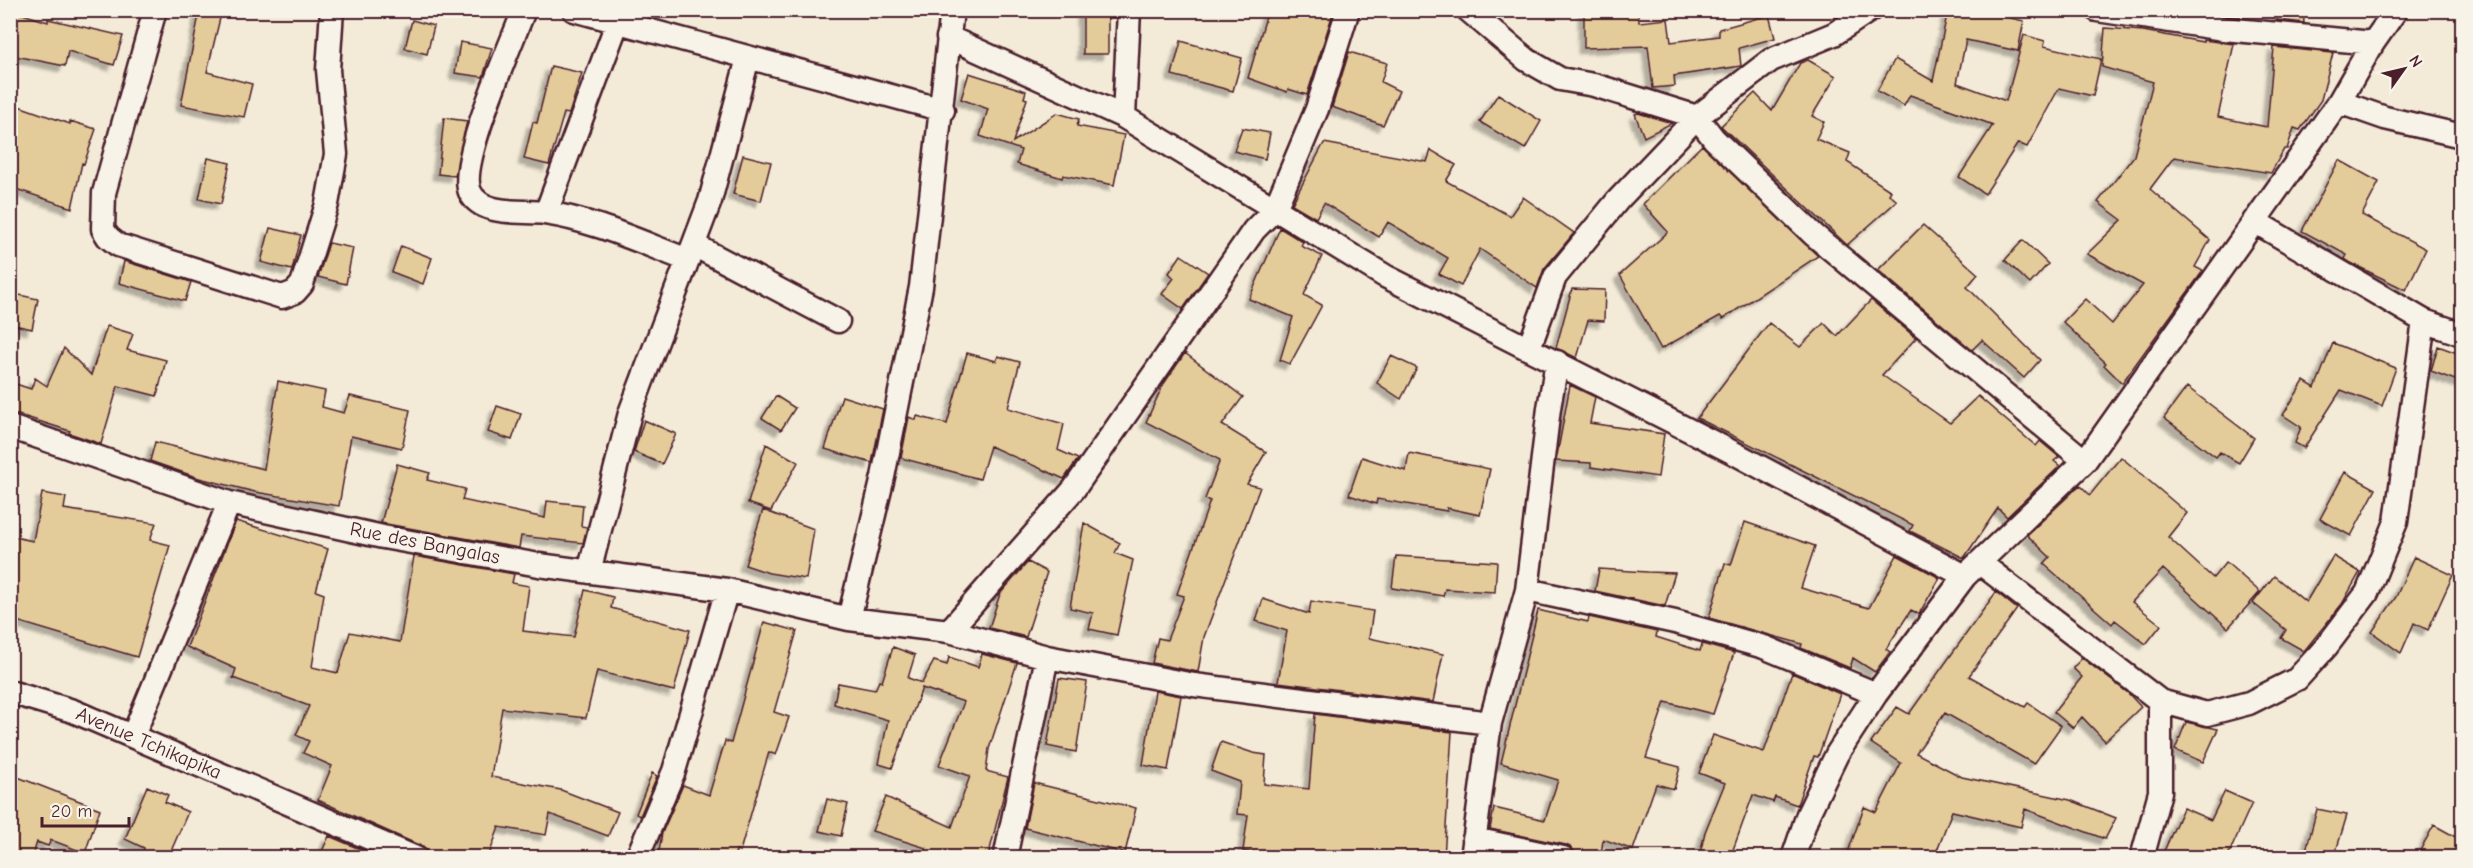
<svg xmlns="http://www.w3.org/2000/svg" width="2473" height="868" font-family="'Comic Neue',sans-serif">
	<defs>
		<filter id="shadow"><feDropShadow dx="-5.5" dy="5.5" stdDeviation="1.5" flood-color="#0004"/></filter>
	</defs>
	<rect width="100%" height="100%" fill="#f3ebd8"/>
	<filter id="ink" filterUnits="userSpaceOnUse"><feTurbulence type="fractalNoise" baseFrequency=".0167" numOctaves="2"/><feDisplacementMap in="SourceGraphic" scale="12" xChannelSelector="R" yChannelSelector="G"/><feConvolveMatrix kernelMatrix="1 2 1 2 8 2 1 2 1" color-interpolation-filters="sRGB"/></filter>
	<g filter="url(#ink)">
		<path fill="#e4cb9a" stroke="#4a1f2b" stroke-width="1.5" filter="url(#shadow)" d="M10 10 48 22V19L123 36 114 65 68 51 65 66 10 55Z
			M200 10H222L207 72 252 84 244 117 181 105Z
			M1083 10H1108V54H1083Z
			M1268 10H1334L1307 95 1288 89 1287 92 1248 78Z
			M1584 10H1638L1639 22 1668 19 1671 42 1719 36V29L1769 15 1775 38 1739 48 1741 66 1674 76 1675 86 1653 88 1648 46 1584 48Z
			M1948 10 1983 15 1984 12 2024 21 2018 51 1966 40 1957 83 2006 101 2024 35 2045 41 2044 46 2101 59 2093 96 2059 88 2027 147 2018 143 1985 194 1959 177 1993 125 1910 95 1904 106 1877 91 1895 59 1933 81Z
			M2207 10H2241L2240 17 2207 13Z
			M2278 10H2303L2304 23 2277 20Z
			M412 20 434 26 427 54 405 48Z
			M2105 28 2143 31 2203 42V40L2234 44 2218 117 2267 127 2274 47 2333 53 2321 100 2300 130 2294 128 2287 149H2284L2271 173 2174 157 2150 189 2210 240 2195 267 2203 271 2122 383 2104 365 2106 363 2063 322 2085 299 2112 324 2143 285 2087 254 2122 220 2098 202 2134 156 2153 82 2102 67Z
			M1181 41 1242 58 1233 91 1172 75Z
			M460 42 492 48 483 77 455 73Z
			M1349 52 1387 63 1381 82 1399 91 1383 125 1332 107Z
			M1808 60 1836 76 1812 116 1824 122 1816 139 1850 153 1847 162 1891 191 1889 194 1897 201 1847 245 1721 126 1755 93 1772 111 1800 63Z
			M551 66 582 73 569 114 564 113 549 165 524 159 533 122 537 123Z
			M969 73 1026 91 1024 98 1027 99 1013 142 1057 113 1079 119 1077 126 1124 135 1114 185 1063 175 1062 178 1017 164 1021 150 980 136 988 109 961 99Z
			M1498 94 1541 121 1525 149 1480 122Z
			M10 103 70 124V121L96 129 84 164 82 163 72 208 10 187Z
			M1638 113 1672 123 1644 137 1635 114Z
			M444 118 467 121 455 176 438 174Z
			M1242 128 1270 133 1265 159 1234 151Z
			M1324 143 1427 162 1431 150 1456 165 1446 181 1510 216 1523 197 1574 233 1544 269 1537 288 1480 249 1461 286 1439 274 1448 258 1388 222 1379 237 1324 203 1316 218 1292 204Z
			M1702 145 1818 256 1723 319 1720 316 1661 349 1620 275 1668 232 1643 204Z
			M743 155 771 162 761 201 733 194Z
			M208 158 230 163 221 204 199 199Z
			M2339 160 2379 182 2362 215 2426 249 2406 290 2351 263 2345 259 2347 255 2302 231Z
			M1923 225 1978 274 1967 287 2040 360 2024 378 1982 340 1972 350 1878 270Z
			M270 228 301 235 292 270 261 262Z
			M1280 228 1303 242 1301 246 1322 256 1304 295 1322 305 1290 364 1280 360 1293 317 1249 299Z
			M2023 240 2048 264 2030 284 2005 260Z
			M329 243 353 248 346 284 318 277Z
			M401 246 432 258 423 284 392 272Z
			M1181 255 1208 273 1183 309 1162 294 1174 278 1169 273Z
			M124 261 191 282 185 301 119 283Z
			M1572 289 1605 290 1604 321 1588 320 1577 358 1556 348Z
			M10 293 38 299 32 329 10 324Z
			M1871 300 1916 338 1882 375 1950 423 1978 396 2036 446 2040 441 2059 457 2054 461 2060 466 2007 517 1998 508 1964 558 1910 531 1913 525 1697 418 1769 323 1800 347 1824 323 1837 336Z
			M107 326 133 334 127 350 166 360 157 396 118 386 101 444 69 433 70 431 10 412V382L31 389 35 378 47 386 64 348 91 375Z
			M2333 343 2396 368 2382 406 2341 390 2304 448 2295 443 2301 427 2283 415 2304 381 2315 388Z
			M2438 346 2463 355V383L2431 371Z
			M967 353 996 361 998 356 1020 362 1008 408 1064 424 1058 450 1078 459 1064 479 990 446 980 479 901 458 909 417 916 420 917 416 947 424Z
			M1185 353 1243 397 1222 425 1266 452 1247 484 1260 487 1204 637 1198 672 1152 663 1158 638 1167 640 1184 596 1177 594 1210 501 1205 499 1220 460 1146 422 1163 385Z
			M1391 356 1417 368 1401 399 1377 383Z
			M278 381 325 391 322 407 344 413 350 396 410 410 402 448 351 436 339 506 255 492 199 478 150 461 155 442 264 469Z
			M1570 385 1595 397 1590 423 1664 434 1658 477 1591 467V463L1556 461Z
			M2187 387 2254 438 2239 463 2220 452 2216 457 2164 418Z
			M776 396 795 408 781 430 762 418Z
			M842 396 883 409 872 463 825 449Z
			M497 406 521 414 512 440 488 432Z
			M644 420 676 434 662 464 634 452Z
			M766 444 798 462 771 511 748 503Z
			M1409 453 1490 469 1480 515 1447 508V511L1377 499 1376 504 1349 495 1362 457 1406 471Z
			M2121 457 2187 513 2168 537 2213 578 2226 562 2260 592 2228 628 2163 569 2132 602 2161 625 2146 644 2115 620 2112 624 2044 564 2050 557 2027 535 2080 485 2090 495Z
			M397 464 430 473 427 480 465 489 462 500 545 518 547 501 583 505 581 526 587 527 583 543 521 536 519 548 381 523Z
			M2345 472 2376 489 2351 536 2320 519Z
			M42 493 66 497 64 509 156 523 150 540 170 545 137 657 10 619V536L33 541Z
			M763 510 814 529 806 579 769 573 745 565Z
			M236 521 328 549 316 591 324 594 312 667 338 673 350 632 400 642 414 556 514 574 512 583 529 586 523 631 574 637 585 590 613 597 611 608 690 630 674 691 597 671 586 718 502 708 491 777 561 790 618 812 608 836 550 814 546 835 499 827 488 858H429L421 846 318 800 332 766 303 753 309 741 296 735 309 706 233 678 236 669 187 647Z
			M1745 522 1815 546 1801 588 1869 608 1897 555 1940 578 1919 614 1911 610 1886 649 1890 652 1875 672 1853 658 1850 668 1801 648 1802 644 1709 618 1725 563 1731 565Z
			M1084 523 1120 543 1115 553 1133 560 1117 635 1089 629 1093 613 1070 608Z
			M1396 556 1497 562 1495 592 1445 589 1443 596 1392 588Z
			M2333 556 2360 572 2342 604 2304 651 2281 638 2286 630 2253 603 2274 576 2306 602Z
			M2414 557 2453 575 2428 630 2414 623 2401 653 2372 632 2396 597Z
			M1028 562 1047 572 1026 637 989 628 1000 594Z
			M1599 569 1647 572 1675 573 1665 606 1595 591Z
			M1996 592 2017 609 1969 676 2025 707 2028 703 2061 726 2034 764 1945 713 1916 753 1962 777 2070 800 2116 818 2105 839 2025 809 2021 827 1952 811 1934 858H1846L1864 807 1876 812 1901 763 1871 743 1897 707 1909 714Z
			M1263 599 1309 614 1311 601 1373 611 1369 638 1443 654 1433 702 1278 682 1287 631 1256 621Z
			M1538 610 1588 622 1589 617 1657 632 1656 637 1700 651 1702 644 1734 653 1713 714 1665 702 1646 758 1680 767 1674 789 1656 784 1633 850 1603 839 1601 858H1576L1572 848 1566 845 1490 829 1494 808 1545 820 1558 780 1501 763Z
			M764 622 797 631 774 712 789 717 776 755 769 752 740 851 736 850 734 858H658L662 833 683 785 709 795 725 741 731 743Z
			M893 647 915 655 908 678 922 683 934 661 947 665 949 657 978 667 982 654 1017 663 989 749 986 771 1008 777 988 858H924L926 848 872 831 886 797 952 827 970 776 939 765 964 702 922 688 892 768 879 764 888 720 834 704 838 683 875 690 879 681 882 682Z
			M2082 658 2128 693 2141 707 2105 741 2082 717 2073 728 2054 712 2082 677 2073 668Z
			M1792 673 1840 694 1818 757 1814 756 1797 805 1775 797 1773 802 1753 795 1730 858H1699L1705 832 1725 783 1699 773 1713 735 1764 752Z
			M1059 678 1087 682 1076 752 1047 746Z
			M1155 691 1181 696 1168 770 1143 765Z
			M1315 714 1452 732 1444 858H1288L1243 851 1248 815 1237 814 1240 782 1211 771 1221 742 1253 753 1266 755 1264 784 1309 789Z
			M2186 722 2218 729 2203 762 2175 750Z
			M652 773 657 776 640 816 636 814Z
			M10 774 100 809 85 853 51 840 48 846 37 842 32 858H10Z
			M1034 783 1136 808 1125 853 1025 828Z
			M147 786 168 795 165 802 188 812 168 858H142L144 848 125 839Z
			M2225 791 2252 803 2227 858H2161L2183 808 2211 820Z
			M827 799 848 804 841 836 819 831Z
			M2317 809 2347 815 2334 858H2304Z
			M2434 825 2463 841V858H2416Z
			M329 836 381 858H319Z"/>
		<g fill="none" stroke-linecap="round" stroke-linejoin="round">
			<g stroke="#4a1f2b" stroke-width="27">
				<path id="minor" d="M155 10 104 193 103 229 108 237 118 245 282 297 295 292 302 284 327 204 336 154 328 70 332 10
					M524 10C512 43 457 163 470 192 482 217 522 210 545 213 594 220 642 243 688 260
					M574 10 943 110
					M1468 10 1527 60 1560 79 1594 85 1697 117 1714 139 1814 235 2085 461
					M2097 10 2224 29 2373 43
					M948 37 1124 117 1385 276 1736 454 1965 576
					M2339 102 2385 118 2462 136
					M1124 117 1129 10
					M546 213 622 10
					M2254 221 2424 321 2462 334
					M694 245 838 321
					M1529 348 1555 277 1618 200 1697 117 1771 60 1834 34 1870 10
					M10 427 229 503 383 537 539 565 727 590 849 619 949 631 1047 657 1194 685 1490 723
					M1980 563 2160 701 2207 714 2249 703 2297 679 2326 647 2367 593 2396 522 2424 321
					M589 572 630 413 710 201 748 58
					M1527 590 1675 622 1764 647 1876 694
					M849 619 883 477 921 287 952 10
					M949 631 1074 489 1254 230 1275 209 1317 109 1348 10
					M10 692 73 711 416 858
					M133 736 229 503
					M1474 839 1563 858
					M637 858 674 771 727 590
					M1005 858 1047 657
					M1472 858 1490 723 1527 590 1549 408 1557 362
					M1793 858 1808 814 1837 754 1876 694 1965 576 2085 461 2339 102 2373 43 2396 10
					M2142 858 2160 792V701"/>
			</g>
			<use href="#minor" stroke="#f7f3e8" stroke-width="22"/>
		</g>
	</g>
	<g text-anchor="middle" dominant-baseline="central" stroke-width="4.5" stroke-linejoin="round" paint-order="stroke">
		<g font-size="20" fill="#4a1f2b" stroke="#f7f3e8">
			<text transform="translate(425 543) rotate(11)">Rue des Bangalas</text>
			<text transform="translate(149 743) rotate(23)">Avenue Tchikapika</text>
		</g>
	</g>
	<rect width="2473" height="868" fill="none" stroke="#f7f3e8" stroke-width="36"/>
	<rect x="18" y="18" width="2437" height="832" fill="none" stroke="#4a1f2b" stroke-width="2" filter="url(#ink)"/>
	<g transform="translate(2404 69) rotate(56)" stroke="#f7f3e8" stroke-width="4.5" paint-order="stroke">
	<path d="M0-4.5L10 22L0 15L-10 22Z" fill="#4a1f2b"/>
	<text y="-9" font-size="16" font-weight="bold" text-anchor="middle" fill="#4a1f2b">N</text>
	</g>
	<path d="M42 817v9h87v-9" fill="none" stroke="#4a1f2b" stroke-width="3"/>
	<text x="51" y="817" font-size="18" fill="#4a1f2b" stroke="#f7f3e8" stroke-width="4.5" paint-order="stroke">20 m</text>
</svg>
